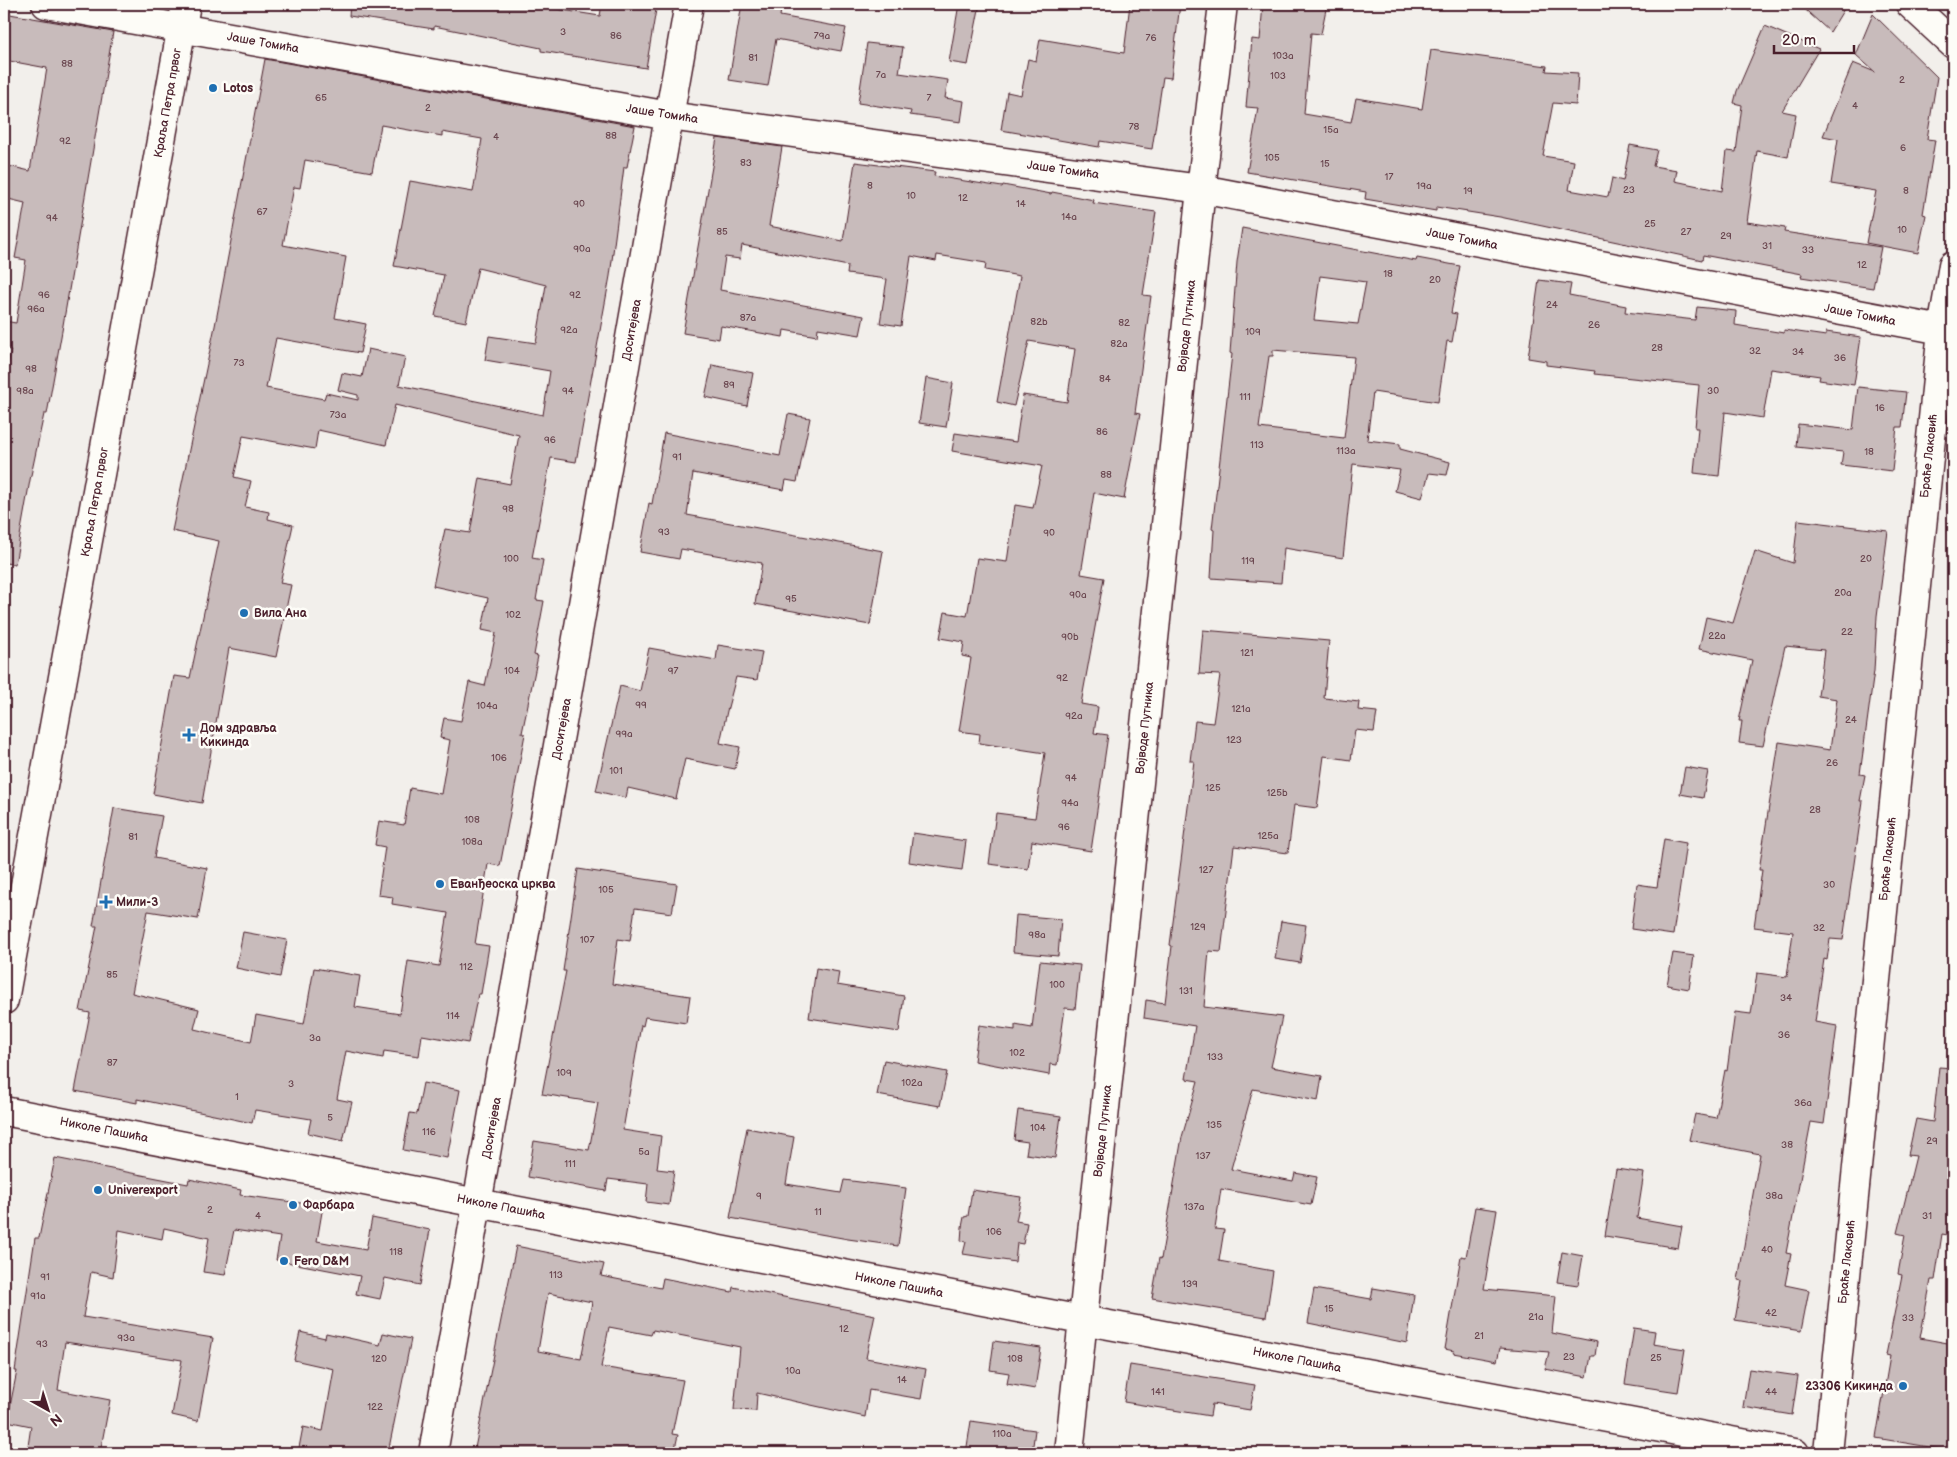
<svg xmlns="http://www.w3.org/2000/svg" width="1957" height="1457" font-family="'Balsamiq Sans',sans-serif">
	<rect width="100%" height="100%" fill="#f2efeb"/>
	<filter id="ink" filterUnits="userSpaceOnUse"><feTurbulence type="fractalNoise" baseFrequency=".02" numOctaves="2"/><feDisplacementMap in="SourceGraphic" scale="10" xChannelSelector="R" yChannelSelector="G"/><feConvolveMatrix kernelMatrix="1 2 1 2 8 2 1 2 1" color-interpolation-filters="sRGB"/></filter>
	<g filter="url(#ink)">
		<path fill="#c8bbbb" stroke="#4a1f2b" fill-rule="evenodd" d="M350 4H524L600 16 602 4H657L646 68 541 51V48L434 26V29L349 16Z
			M742 4H782L780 16 846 28 841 51 776 39 768 86 729 80Z
			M959 4H980L968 65 949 62Z
			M1130 4H1180L1171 78 1163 77 1152 149 1100 141 1099 147 1001 130 1007 92 1021 95 1028 59 1036 61 1040 39 1124 53Z
			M1263 4H1327L1321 34 1311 33 1304 114 1351 122 1356 98 1422 109 1431 50 1547 66 1546 71 1578 73 1576 105 1553 103 1543 156 1574 161 1569 190 1608 197 1612 178 1623 181 1630 145 1657 150 1653 166 1677 170 1675 181 1722 191 1727 151 1736 152 1742 105 1734 103 1737 91 1765 26 1819 49 1782 111 1796 114 1788 157 1757 151 1747 222 1785 228 1784 232 1881 247 1873 288 1801 277 1802 274 1703 255 1702 260 1500 217 1436 207V211L1365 199 1366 192 1247 172 1258 108 1246 107 1252 39 1260 40Z
			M1799 4H1847L1830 32Z
			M4 13 113 32 62 331 47 414H44L30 480 15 564 4 563V388L11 350 4 349V321L16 323 26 260 15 258 25 203 4 198V165L30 171 47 68 4 60Z
			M1873 14 1937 77 1927 139 1935 140 1923 214 1926 215 1918 253 1866 243 1876 191 1831 184 1838 139 1823 136 1853 63 1875 72 1856 55Z
			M867 43 903 47 899 73 948 80 945 98 964 101 961 122 910 115 911 111 858 103Z
			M265 59 635 126 627 167H624L610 276 576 462 551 458 532 558 543 560 536 600 544 601 534 655 538 656 522 733 525 734 500 866 488 864 475 944 489 946 481 994H478L468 1043 422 1035 419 1056 384 1051 383 1058 346 1051 337 1099 352 1102 343 1141 308 1133 311 1119 255 1110 252 1123 137 1099V1103L75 1091 90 1013 80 1011 97 926H93L114 808 162 816 154 858 207 868 198 919 148 911 132 993 199 1009 194 1029 251 1042 256 1015 304 1024 314 968 360 976 355 1007 400 1014 408 961 439 966 448 913 392 904 393 897 378 895 385 847 375 845 379 821 404 825 410 788 441 794 450 740 440 738 444 718 461 721 469 682 485 686 496 633 482 630 488 598 433 586 445 529 470 533 480 478 510 484 519 435 395 405 386 445 318 430 315 449 243 436 234 477 251 481 245 507 269 512 268 519 293 525 280 583 291 585 276 657 229 648 202 803 153 794 174 676 190 678 219 541 172 531 215 326ZM381 125 442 136V132L482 139 473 192 410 181 394 266 444 275 435 316 466 322 478 268 546 285 536 343 489 336 485 360 550 371 543 415 399 385 405 357 368 349 362 377 342 373 338 390 358 395V400L326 393 324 399 266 388 276 338 360 353 366 324 335 318 346 257 283 245 294 187 300 188 305 160 372 172Z
			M717 138 782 147 769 226 843 241 855 162 935 172 934 176 1002 187 1003 185 1051 194 1052 192 1094 200 1093 203 1156 212 1143 295 1151 296 1135 413 1140 414 1124 499 1094 493 1081 574 1104 578 1081 704 1098 707 1094 733 1108 735 1091 851 1032 841 1028 869 989 864 996 813 1035 818 1045 753 979 743 980 734 959 731 971 658 962 656 964 642 940 638 945 612 967 616 977 558 1007 562 1015 505 1033 508 1042 466 952 451 955 433 1016 442 1023 395 1067 402 1075 349 1029 341 1014 406 997 402 1020 276 985 270 986 263 937 255 936 261 911 256 901 326 880 323 887 279 847 274 848 266 742 245 740 259 725 257 720 290 864 316 860 335 818 328 817 336 784 330 783 337 721 326 719 339 683 333Z
			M1242 228 1416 261 1417 258 1460 266 1451 313 1457 314 1452 342 1447 341 1438 402 1373 392 1367 440 1400 444V449L1450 462 1447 475 1429 473 1422 498 1395 491 1400 470 1353 464 1343 558 1284 548 1281 583 1211 578 1214 530 1212 529 1232 354 1230 353 1237 262ZM1320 276 1366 282 1358 324 1314 320ZM1273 350 1354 357 1344 438 1259 428 1269 356H1273Z
			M1539 280 1571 284 1569 295 1626 306 1625 312 1695 320 1697 307 1736 311 1735 325 1784 333V330L1826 336V332L1861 337 1854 385 1819 380 1820 376 1771 369 1763 418 1725 412 1719 476 1694 473 1698 428H1695L1699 385 1594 374 1595 371 1546 365V361L1528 358Z
			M712 365 753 373 747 406 705 397Z
			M926 378 953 383 946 427 919 423Z
			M1858 387 1906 392 1902 427H1897L1892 471 1841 465 1843 452 1796 447 1798 424 1853 430Z
			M788 414 810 418 797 482 786 480 784 490 693 473 687 515 883 551 870 625 755 604 762 563 681 549 679 559 640 552 649 503 652 504 664 433 780 456Z
			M1798 520 1888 531 1877 616 1874 671 1860 774 1865 775 1860 801H1863L1843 940 1830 939 1827 960 1824 959 1815 1022 1837 1026 1824 1124 1811 1122 1786 1253 1791 1254 1785 1285 1809 1290 1801 1331 1735 1320 1742 1281 1738 1280 1760 1154 1689 1140 1695 1114 1716 1118 1725 1070 1727 1071 1735 1012 1751 1014 1757 973 1787 977 1793 932 1754 927 1762 870H1759L1779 742 1830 750 1837 699 1818 696 1824 650 1785 646 1763 746 1739 743 1742 721H1739L1752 660 1699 649 1706 617 1733 623 1755 551 1793 563Z
			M1203 630 1329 641 1324 698 1359 702 1358 710 1377 712 1374 732 1355 730 1351 760 1324 756 1317 808 1294 805 1288 853 1234 846 1221 952 1209 951 1204 1007 1282 1017 1271 1067 1322 1076 1318 1101 1253 1089 1231 1169 1293 1181 1295 1173 1317 1177 1311 1205 1221 1189 1215 1229 1224 1230 1219 1261 1273 1271 1266 1317 1152 1298 1159 1258 1161 1259 1182 1137 1198 1081 1186 1079 1195 1026 1144 1018 1146 1000 1165 1003 1172 946 1170 945 1194 761H1190L1195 721 1213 723 1220 675 1199 674Z
			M718 645 762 652 757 680 736 677 727 711 720 743 740 747 735 769 685 759 676 799 628 788 626 798 596 791 620 686 640 691 649 648 716 660Z
			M1685 767 1708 771 1703 798 1680 794Z
			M913 833 966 841 962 870 909 862Z
			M1664 839 1686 843 1673 935 1631 929 1637 884 1657 887Z
			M578 869 677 884 672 913 635 908 630 941 618 939 612 984 690 996 686 1023 645 1017 643 1026 641 1025 623 1130 661 1136 657 1169 674 1171 669 1205 646 1202 648 1184 608 1179 606 1191 528 1177 534 1141 589 1150 598 1103 542 1094 566 971H563Z
			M1016 915 1061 919 1058 956 1013 952Z
			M1281 921 1306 925 1300 963 1275 959Z
			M243 932 287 940 280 977 236 968Z
			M1673 953 1694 956 1689 989 1667 985Z
			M1040 961 1080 965 1075 1009 1065 1008 1057 1065 1050 1064 1049 1075 974 1061 979 1025 1015 1030V1025L1032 1028Z
			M816 968 839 972 837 985 904 996 899 1032 809 1018Z
			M884 1060 947 1072 940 1106 877 1095Z
			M1939 1067 1953 1068V1236L1942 1234 1935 1280H1931L1920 1338 1953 1344V1451L1876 1438 1890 1356 1886 1355 1902 1275 1898 1274 1905 1235 1897 1233 1916 1156 1908 1155 1916 1119 1933 1122Z
			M423 1083 460 1090 447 1158 403 1150 410 1113 417 1114Z
			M1018 1110 1061 1116 1055 1158 1026 1154 1028 1142 1014 1140Z
			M747 1128 794 1137 786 1184 841 1193 844 1180 906 1188 898 1246 848 1239 730 1218Z
			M55 1158 188 1184 189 1179 241 1190 240 1195 323 1206 317 1241 366 1250 372 1218 430 1230 420 1285 385 1278 380 1299 356 1294 360 1276 276 1260 280 1237 234 1230 225 1275 203 1272 209 1238 164 1228 162 1239 119 1230 113 1277 91 1272 83 1317 213 1338 198 1421 172 1415 182 1360 65 1342 58 1390 110 1400 100 1453H27L31 1426 7 1421 17 1371H15L35 1238H39Z
			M1616 1169 1644 1173 1637 1218 1682 1226 1678 1248 1605 1236Z
			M972 1190 1021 1197 1016 1221 1027 1223 1023 1244 1017 1243 1015 1262 963 1254 966 1242 961 1241 962 1227 964 1217 968 1216Z
			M1475 1207 1497 1210 1484 1289 1556 1296 1552 1333 1597 1342 1595 1356H1591L1587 1377 1545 1369 1549 1352 1500 1348 1497 1361 1453 1353 1454 1351 1445 1349 1461 1256 1466 1257Z
			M516 1246 604 1264 601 1276 661 1288 663 1278 732 1292 733 1287 875 1315 866 1358 926 1369 921 1399 869 1390 865 1417 757 1393 756 1411 734 1410 740 1347 653 1330 651 1335 609 1327 601 1367 683 1380 672 1434 678 1435 674 1453H474ZM548 1293 592 1302 581 1359 538 1351Z
			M1562 1252 1583 1256 1578 1285 1557 1282Z
			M1373 1288 1414 1295 1407 1343 1308 1323 1314 1289 1371 1299Z
			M1634 1328 1655 1331 1653 1344 1685 1349 1678 1392 1625 1384Z
			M300 1332 325 1338 326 1333 380 1345 383 1333 411 1339 388 1453H298L303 1427 323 1431 334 1369 294 1360Z
			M994 1341 1041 1348 1035 1389 1007 1384 1009 1373 990 1370Z
			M1130 1365 1255 1385 1250 1410 1212 1404 1210 1416 1124 1402Z
			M1749 1369 1798 1376 1792 1415 1743 1407Z
			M971 1421 1035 1430 1032 1453H966Z"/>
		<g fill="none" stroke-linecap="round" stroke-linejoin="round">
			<g stroke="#4a1f2b" stroke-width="31">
				<path id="street" d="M46 4 669 116 1201 189 1942 330
					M4 1111 1034 1311 1795 1453
					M433 1453 689 4
					M1069 1453 1201 189 1223 4
					M1828 1453 1942 330 1953 265"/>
			</g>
			<g stroke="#4a1f2b" stroke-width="31">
				<path id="secondary" d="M1910 4 1953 44
					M4 1000 186 4"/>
			</g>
			<use href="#street" stroke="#fdfcf7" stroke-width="28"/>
			<use href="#secondary" stroke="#fdfcf7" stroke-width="28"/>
		</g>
	</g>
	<g fill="#1f6fb2" stroke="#fdfcf7" stroke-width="2">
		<circle cx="213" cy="88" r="5"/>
		<circle cx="244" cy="613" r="5"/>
		<path d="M186.5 727.5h5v5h5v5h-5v5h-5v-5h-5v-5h5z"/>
		<circle cx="440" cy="884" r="5"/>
		<path d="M103.5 894.5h5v5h5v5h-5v5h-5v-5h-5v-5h5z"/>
		<circle cx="98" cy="1190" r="5"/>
		<circle cx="293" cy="1205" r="5"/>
		<circle cx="284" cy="1261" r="5"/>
		<circle cx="1903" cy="1386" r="5"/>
	</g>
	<g text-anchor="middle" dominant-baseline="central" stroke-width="5" stroke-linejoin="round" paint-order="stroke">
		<g font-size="10" fill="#6a464f">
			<text x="563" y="32">3</text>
			<text x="616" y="36">86</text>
			<text x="822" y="36">79a</text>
			<text x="1151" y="38">76</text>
			<text x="1283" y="56">103a</text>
			<text x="753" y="58">81</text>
			<text x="67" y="64">88</text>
			<text x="881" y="75">7a</text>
			<text x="1278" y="76">103</text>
			<text x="1902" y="80">2</text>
			<text x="321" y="98">65</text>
			<text x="929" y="98">7</text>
			<text x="1855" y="106">4</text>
			<text x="428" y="108">2</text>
			<text x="1134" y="127">78</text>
			<text x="1331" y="130">15a</text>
			<text x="611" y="136">88</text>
			<text x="496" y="137">4</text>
			<text x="65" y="141">92</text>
			<text x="1903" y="148">6</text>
			<text x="1272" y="158">105</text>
			<text x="746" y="163">83</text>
			<text x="1325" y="164">15</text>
			<text x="1389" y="177">17</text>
			<text x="870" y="186">8</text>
			<text x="1424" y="186">19a</text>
			<text x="1629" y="190">23</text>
			<text x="1468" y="191">19</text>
			<text x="1906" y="191">8</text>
			<text x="911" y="196">10</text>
			<text x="963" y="198">12</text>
			<text x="579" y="204">90</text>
			<text x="1021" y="204">14</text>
			<text x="262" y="212">67</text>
			<text x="1069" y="217">14a</text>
			<text x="52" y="218">94</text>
			<text x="1650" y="224">25</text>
			<text x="1902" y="230">10</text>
			<text x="722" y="232">85</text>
			<text x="1686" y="232">27</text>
			<text x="1726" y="236">29</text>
			<text x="1767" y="246">31</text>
			<text x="582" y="249">90a</text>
			<text x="1808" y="250">33</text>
			<text x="1862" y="265">12</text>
			<text x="1388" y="274">18</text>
			<text x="1435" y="280">20</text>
			<text x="44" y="295">96</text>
			<text x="575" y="295">92</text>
			<text x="1552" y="305">24</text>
			<text x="36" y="309">96a</text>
			<text x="748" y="318">87a</text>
			<text x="1039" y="322">82b</text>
			<text x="1124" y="323">82</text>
			<text x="1594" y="325">26</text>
			<text x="569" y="330">92a</text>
			<text x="1253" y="332">109</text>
			<text x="1119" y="344">82a</text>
			<text x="1657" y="348">28</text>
			<text x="1755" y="351">32</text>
			<text x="1798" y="352">34</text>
			<text x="1840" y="358">36</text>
			<text x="239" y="363">73</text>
			<text x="31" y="369">98</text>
			<text x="1105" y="379">84</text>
			<text x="729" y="385">89</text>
			<text x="25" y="391">98a</text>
			<text x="568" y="391">94</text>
			<text x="1713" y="391">30</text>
			<text x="1245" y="397">111</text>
			<text x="1880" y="408">16</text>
			<text x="338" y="415">73a</text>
			<text x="1102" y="432">86</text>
			<text x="550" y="440">96</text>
			<text x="1257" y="445">113</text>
			<text x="1346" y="451">113a</text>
			<text x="1869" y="452">18</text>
			<text x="677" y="457">91</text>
			<text x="1106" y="475">88</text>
			<text x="508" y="509">98</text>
			<text x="664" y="532">93</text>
			<text x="1049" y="533">90</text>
			<text x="511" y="559">100</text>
			<text x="1866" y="559">20</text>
			<text x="1248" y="561">119</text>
			<text x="1843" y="593">20a</text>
			<text x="1078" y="595">90a</text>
			<text x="791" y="599">95</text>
			<text x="513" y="615">102</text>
			<text x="1847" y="632">22</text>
			<text x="1717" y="636">22a</text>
			<text x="1070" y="637">90b</text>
			<text x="1247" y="653">121</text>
			<text x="512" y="671">104</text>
			<text x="673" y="671">97</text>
			<text x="1062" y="678">92</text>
			<text x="641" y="705">99</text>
			<text x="487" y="706">104a</text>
			<text x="1241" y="709">121a</text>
			<text x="1074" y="716">92a</text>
			<text x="1851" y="720">24</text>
			<text x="624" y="734">99a</text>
			<text x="1234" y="740">123</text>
			<text x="499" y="758">106</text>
			<text x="1832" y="763">26</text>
			<text x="616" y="771">101</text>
			<text x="1071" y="778">94</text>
			<text x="1213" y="788">125</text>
			<text x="1277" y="793">125b</text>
			<text x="1070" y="803">94a</text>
			<text x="1815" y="810">28</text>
			<text x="472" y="820">108</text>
			<text x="1064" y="827">96</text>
			<text x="1268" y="836">125a</text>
			<text x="133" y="837">81</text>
			<text x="472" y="842">108a</text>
			<text x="1206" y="870">127</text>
			<text x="1829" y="885">30</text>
			<text x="606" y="890">105</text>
			<text x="1198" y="927">129</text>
			<text x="1819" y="928">32</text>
			<text x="1037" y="935">98a</text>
			<text x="587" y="940">107</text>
			<text x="466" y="967">112</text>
			<text x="112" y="975">85</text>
			<text x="1057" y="985">100</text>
			<text x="1186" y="991">131</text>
			<text x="1786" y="998">34</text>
			<text x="453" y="1016">114</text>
			<text x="1784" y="1035">36</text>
			<text x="315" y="1038">3a</text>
			<text x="1017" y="1053">102</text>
			<text x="1215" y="1057">133</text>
			<text x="112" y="1063">87</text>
			<text x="564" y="1073">109</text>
			<text x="912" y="1083">102a</text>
			<text x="291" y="1084">3</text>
			<text x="237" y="1097">1</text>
			<text x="1803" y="1103">36a</text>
			<text x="330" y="1118">5</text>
			<text x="1214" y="1125">135</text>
			<text x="1038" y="1128">104</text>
			<text x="429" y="1132">116</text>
			<text x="1932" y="1141">29</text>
			<text x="1787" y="1145">38</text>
			<text x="644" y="1152">5a</text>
			<text x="1203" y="1156">137</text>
			<text x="570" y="1164">111</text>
			<text x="759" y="1196">9</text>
			<text x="1774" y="1196">38a</text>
			<text x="1194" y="1207">137a</text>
			<text x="210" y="1210">2</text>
			<text x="818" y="1212">11</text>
			<text x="258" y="1216">4</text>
			<text x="1927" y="1216">31</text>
			<text x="994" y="1232">106</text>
			<text x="1767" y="1250">40</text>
			<text x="396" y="1252">118</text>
			<text x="556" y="1275">113</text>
			<text x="45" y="1277">91</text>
			<text x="1190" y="1284">139</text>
			<text x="38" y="1296">91a</text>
			<text x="1329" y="1309">15</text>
			<text x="1771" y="1313">42</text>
			<text x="1536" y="1317">21a</text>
			<text x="1908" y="1318">33</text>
			<text x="844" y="1329">12</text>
			<text x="1479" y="1336">21</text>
			<text x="126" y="1338">93a</text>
			<text x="42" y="1344">93</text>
			<text x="1569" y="1357">23</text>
			<text x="1656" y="1358">25</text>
			<text x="379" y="1359">120</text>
			<text x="1015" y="1359">108</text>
			<text x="793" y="1371">10a</text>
			<text x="902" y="1380">14</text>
			<text x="1158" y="1392">141</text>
			<text x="1771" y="1392">44</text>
			<text x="375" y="1407">122</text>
			<text x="1002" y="1434">110a</text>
		</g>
		<g font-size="12" fill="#4a1f2b" stroke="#fdfcf7">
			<text transform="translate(263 43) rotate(10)">Јаше Томића</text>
			<text transform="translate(168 103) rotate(-80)">Краља Петра првог</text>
			<text transform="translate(662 114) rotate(9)">Јаше Томића</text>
			<text transform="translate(1063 170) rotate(8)">Јаше Томића</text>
			<text transform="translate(1462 239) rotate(11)">Јаше Томића</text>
			<text transform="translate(1860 315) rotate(11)">Јаше Томића</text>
			<text transform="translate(1187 326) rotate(-84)">Војводе Путника</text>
			<text transform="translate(632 330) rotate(-80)">Доситејева</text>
			<text transform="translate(1929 456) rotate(-84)">Браће Лаковић</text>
			<text transform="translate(95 502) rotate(-80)">Краља Петра првог</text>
			<text transform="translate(1145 728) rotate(-84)">Војводе Путника</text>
			<text transform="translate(562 729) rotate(-80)">Доситејева</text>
			<text transform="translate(1888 859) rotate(-84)">Браће Лаковић</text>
			<text transform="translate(492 1128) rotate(-80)">Доситејева</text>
			<text transform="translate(104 1130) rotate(11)">Николе Пашића</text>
			<text transform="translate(1103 1131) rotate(-84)">Војводе Путника</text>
			<text transform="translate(501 1207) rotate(11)">Николе Пашића</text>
			<text transform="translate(1847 1262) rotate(-84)">Браће Лаковић</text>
			<text transform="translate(899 1285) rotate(11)">Николе Пашића</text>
			<text transform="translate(1297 1360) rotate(11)">Николе Пашића</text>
		</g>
		<g font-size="12" font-weight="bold" fill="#4a1f2b" stroke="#fdfcf7" text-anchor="start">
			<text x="223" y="88">Lotos</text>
			<text x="254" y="613">Вила Ана</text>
			<text x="200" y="728">Дом здравља<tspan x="200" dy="14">Кикинда</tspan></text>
			<text x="450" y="884">Еванђеоска црква</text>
			<text x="116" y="902">Мили-3</text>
			<text x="108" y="1190">Univerexport</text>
			<text x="303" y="1205">Фарбара</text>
			<text x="294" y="1261">Fero D&amp;M</text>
			<text x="1893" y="1386" text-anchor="end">23306 Кикинда</text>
		</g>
	</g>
	<rect width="1957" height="1457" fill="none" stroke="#fdfcf7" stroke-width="20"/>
	<rect x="10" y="10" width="1937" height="1437" fill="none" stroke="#4a1f2b" stroke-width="2" filter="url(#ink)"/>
	<g transform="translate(48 1410) rotate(141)" stroke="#fdfcf7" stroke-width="4" paint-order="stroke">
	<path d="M0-4L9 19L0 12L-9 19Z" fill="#4a1f2b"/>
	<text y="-8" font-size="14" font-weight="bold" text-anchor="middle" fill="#4a1f2b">N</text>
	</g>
	<path d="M1774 45v8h80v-8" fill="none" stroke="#4a1f2b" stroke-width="2.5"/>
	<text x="1782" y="45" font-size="15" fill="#4a1f2b" stroke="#fdfcf7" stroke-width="4" paint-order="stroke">20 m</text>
</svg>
